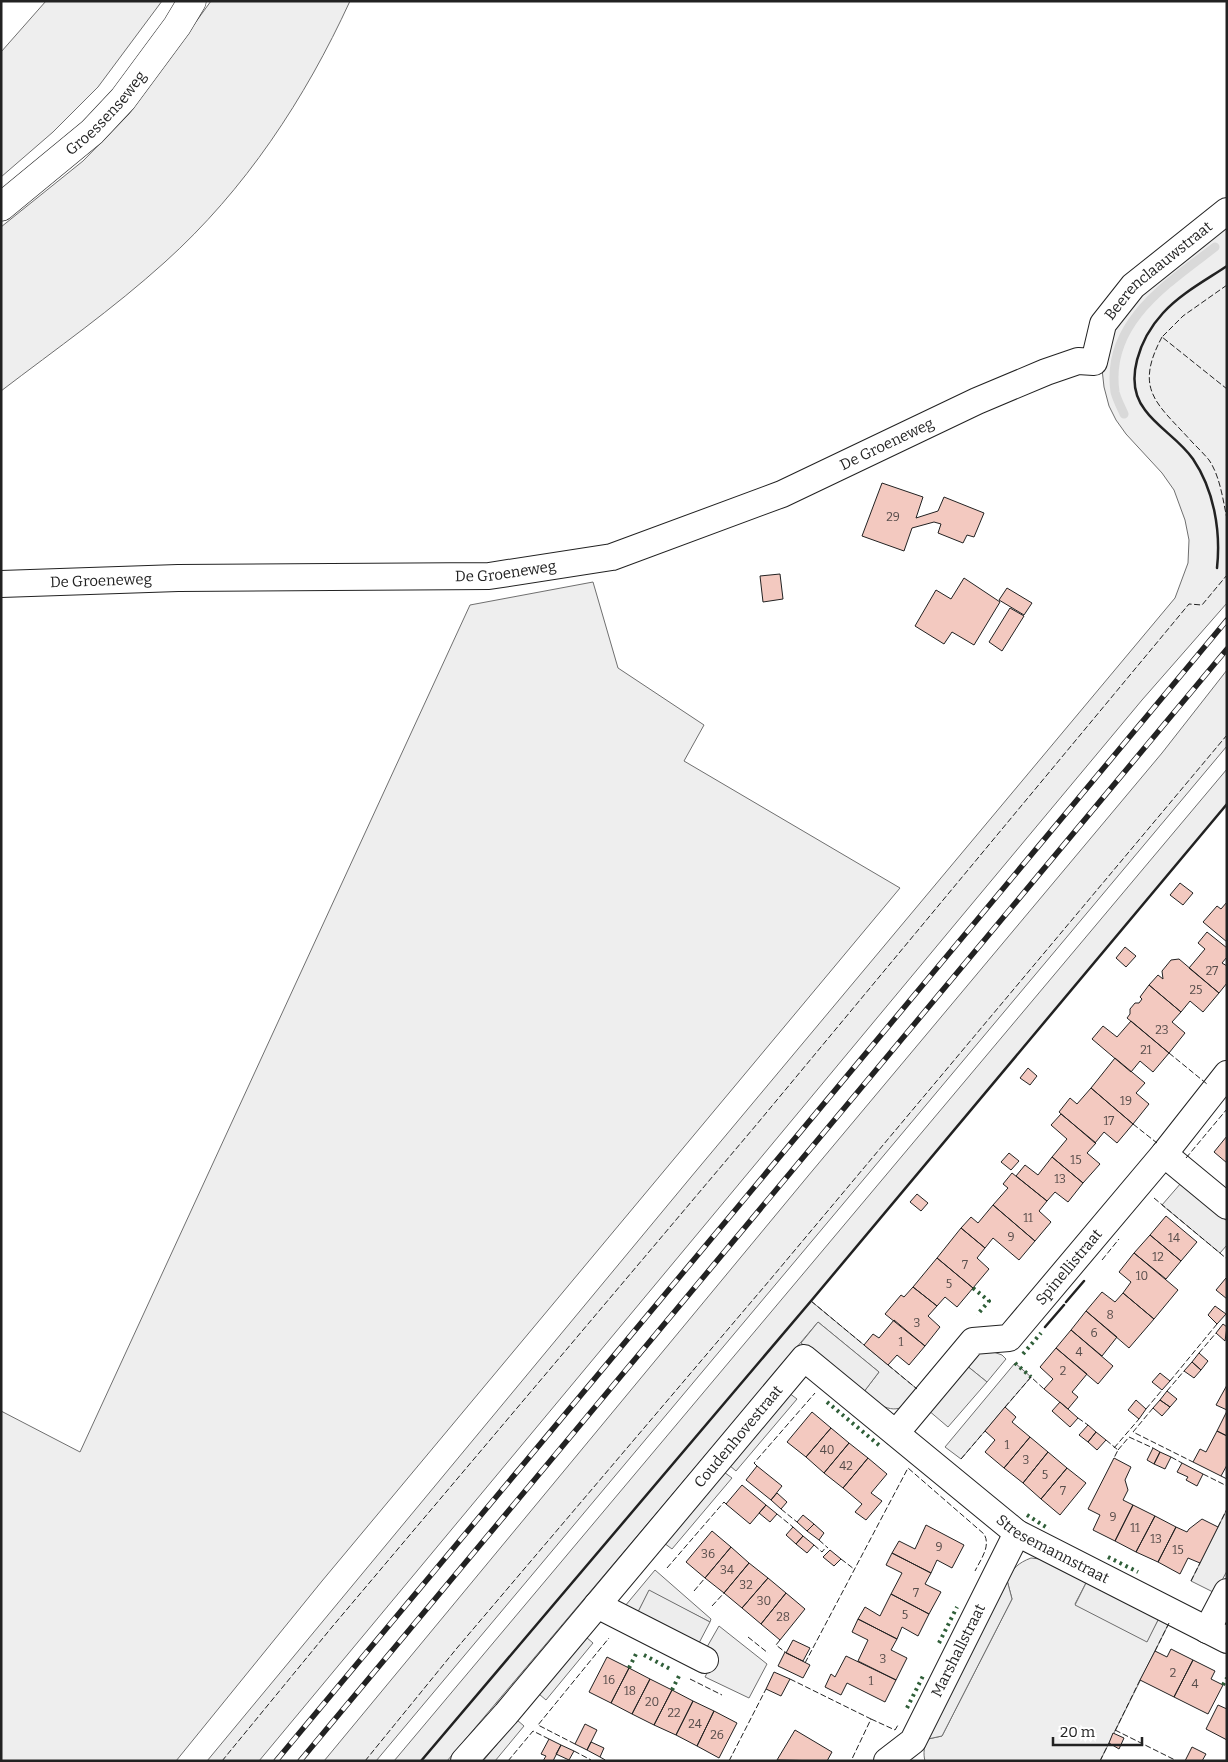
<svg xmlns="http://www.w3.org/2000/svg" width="1228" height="1762" font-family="Bitter,serif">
	<rect width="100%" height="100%" fill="#fff"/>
	<path fill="#eee" stroke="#6f6f6f" d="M46 1H162L98 87 53 132 1 177V52Z
		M211 1H350C305 99 245 190 165 262 113 309 56 349 1 391V227L83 161 129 114Z
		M1227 221V603L1142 700 956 923 259 1761H207L691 1177 1175 598 1188 563 1189 540 1185 520 1174 490 1162 473 1126 434 1116 420 1109 406 1104 387 1102 369 1114 327 1133 299Z
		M593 582 618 668 704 725 684 761 900 888 322 1581 176 1761H1V1411L80 1452 470 605Z
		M1227 670V746L376 1761H324L808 1176 1162 753Z
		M1227 769V804L811 1301 917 1389C913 1394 909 1402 904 1406 890 1415 874 1401 863 1393L879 1372 818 1322 447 1761H394Z
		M988 1350 1002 1355 1006 1359 987 1382 966 1365 974 1356Z
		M1015 1363 1031 1377 961 1459 945 1447Z
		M1031 1558 1040 1559 1087 1581 1075 1604 1147 1641 1159 1618 1169 1623 1100 1761H925C923 1753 924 1746 928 1739L942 1736 1012 1599 1007 1580C1013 1568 1018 1563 1031 1558Z
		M655 1570 711 1619 710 1622 649 1591 638 1612 625 1606Z
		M719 1626 767 1664 749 1698 705 1677 717 1653 707 1647Z"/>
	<path fill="#ededed" stroke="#6f6f6f" d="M1181 1183 1227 1221V1245L1220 1253 1162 1205Z
		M818 1322 879 1372 863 1393 801 1343Z
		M966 1365 987 1382 948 1427 928 1410Z
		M789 1393 797 1399 736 1471 729 1465Z
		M724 1472 732 1478 672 1549 664 1543Z
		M1227 1509V1571L1215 1593 1191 1581Z
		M1007 1580 1012 1599 942 1736 928 1739Z
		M1087 1581 1159 1618 1147 1642 1075 1605Z
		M649 1590 710 1622 699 1643 638 1612Z
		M586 1637 593 1643 546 1700 539 1694Z
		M517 1720 524 1726 495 1761H483Z"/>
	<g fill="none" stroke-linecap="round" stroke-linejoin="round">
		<path stroke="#d9d9d9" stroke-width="9" d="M1124 414C1121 407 1117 400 1115 392 1105 323 1167 284 1215 247"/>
	</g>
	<path fill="#f3c9c0" stroke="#222" d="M882 483 923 497 916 518 938 511 944 497 984 513 974 537 967 535 963 543 938 533 941 524 934 522 912 528 904 551 862 536Z
		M780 574 783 599 763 602 760 576Z
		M964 578 1000 602 974 645 952 632 944 644 915 626 936 590 951 599Z
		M1007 588 1032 603 1024 615 999 600Z
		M1010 608 1024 616 1002 651 989 642Z
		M1180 883 1193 893 1183 905 1170 895Z
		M1227 902V942L1203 922 1217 906 1221 909Z
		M1207 932 1227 948V957L1222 963 1227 966V983L1219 993 1189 968 1205 949 1198 943Z
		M1125 947 1136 956 1126 967 1116 958Z
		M1179 959 1219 993 1203 1012 1190 1001 1181 1012 1149 985 1158 975 1163 979 1162 971 1171 960Z
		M1149 985 1181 1012 1172 1022 1185 1033 1169 1053 1127 1018 1130 1014V1009L1135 1003H1139L1142 999 1140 997Z
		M1131 1021 1169 1053 1153 1072 1140 1061 1131 1072 1092 1039 1103 1026 1117 1037Z
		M1115 1058 1145 1083 1136 1093 1149 1104 1133 1124 1091 1088Z
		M1028 1068 1037 1076 1030 1085 1020 1078Z
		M1091 1088 1133 1124 1117 1143 1104 1132 1095 1143 1059 1112 1070 1098 1077 1104Z
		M1061 1114 1096 1143 1087 1153 1100 1164 1083 1183 1052 1157 1067 1139 1051 1125Z
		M1227 1136V1163L1214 1152Z
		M1009 1153 1019 1161 1011 1170 1001 1162Z
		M1052 1157 1083 1183 1068 1202 1055 1192 1047 1201 1016 1176 1025 1165 1038 1175Z
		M1012 1173 1047 1201 1039 1211 1051 1222 1035 1241 993 1205 1008 1188 1003 1184Z
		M917 1194 928 1203 921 1211 910 1202Z
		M993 1205 1035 1241 1019 1260 993 1238 985 1248 961 1228 971 1217 978 1223Z
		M1166 1216 1197 1242 1181 1261 1150 1235Z
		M961 1228 985 1248 977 1258 989 1269 973 1288 937 1258Z
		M1150 1235 1181 1261 1166 1279 1134 1253Z
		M1134 1253 1178 1290 1154 1319 1123 1293 1131 1282 1119 1272Z
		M937 1258 973 1288 957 1307 945 1297 937 1306 913 1287Z
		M1226 1278 1227 1279V1299L1216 1290Z
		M913 1287 937 1306 928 1316 940 1327 925 1346 885 1314 901 1295 904 1297Z
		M1102 1292 1115 1302 1123 1293 1154 1319 1129 1348 1086 1311Z
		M1215 1306 1226 1314 1217 1324 1208 1315Z
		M1086 1311 1117 1337 1102 1356 1071 1330Z
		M894 1320 925 1346 909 1365 897 1355 888 1365 864 1345 873 1334 879 1338Z
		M1223 1324 1227 1327 1225 1341 1216 1333Z
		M1071 1330 1113 1366 1098 1384 1056 1348Z
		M1056 1348 1087 1374 1072 1392 1078 1397 1068 1409 1044 1389 1053 1379 1040 1367Z
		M1199 1353 1208 1361 1201 1370 1192 1362Z
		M1192 1362 1201 1370 1194 1378 1184 1371Z
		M1160 1373 1170 1381 1162 1390 1152 1382Z
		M1227 1385V1410L1216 1405Z
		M1167 1391 1177 1399 1170 1407 1160 1400Z
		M1136 1400 1146 1409 1139 1419 1128 1410Z
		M1160 1400 1170 1407 1162 1416 1153 1408Z
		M1060 1402 1078 1418 1070 1427 1052 1411Z
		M1005 1407 1016 1417 1012 1422 1030 1437 1004 1468 985 1452 995 1440 985 1431Z
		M1227 1411V1436L1217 1431Z
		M812 1412 831 1428 806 1457 787 1442Z
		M1088 1425 1096 1432 1088 1442 1079 1435Z
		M831 1428 849 1443 824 1473 806 1457Z
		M1217 1431 1227 1436V1465L1221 1476 1193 1462 1200 1449 1206 1452Z
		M1096 1432 1106 1440 1097 1450 1088 1442Z
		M1030 1437 1048 1452 1023 1483 1004 1468Z
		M849 1443 868 1458 843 1488 824 1473Z
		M1153 1448 1160 1452 1154 1464 1147 1460Z
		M1048 1452 1067 1468 1041 1499 1023 1483Z
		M1160 1452 1171 1457 1165 1469 1154 1464Z
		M868 1458 887 1474 871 1493 882 1501 866 1520 855 1512 862 1504 843 1488Z
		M1114 1458 1131 1467 1125 1480 1128 1490 1123 1500 1133 1505 1115 1541 1093 1530 1100 1515 1088 1509Z
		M1182 1463 1203 1474 1197 1486 1186 1480 1188 1477 1177 1472Z
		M757 1466 782 1486 771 1500 746 1480Z
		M1067 1468 1086 1483 1060 1515 1041 1499Z
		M742 1485 766 1505 750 1524 726 1504Z
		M777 1493 787 1502 781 1509 771 1500Z
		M766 1505 777 1514 770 1522 759 1513Z
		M1133 1505 1155 1516 1136 1552 1115 1541Z
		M803 1515 814 1524 807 1531 797 1522Z
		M1155 1516 1176 1527 1158 1562 1136 1552Z
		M1202 1519 1218 1527 1200 1563 1188 1558 1180 1574 1158 1562 1176 1527 1187 1532 1189 1529Z
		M814 1524 824 1533 819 1540 807 1531Z
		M926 1525 964 1545 952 1568 937 1560 931 1573 892 1553 899 1541 915 1549Z
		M793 1527 803 1536 796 1544 786 1535Z
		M712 1531 731 1547 705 1578 686 1562Z
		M803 1536 814 1545 807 1553 796 1544Z
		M731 1547 749 1563 724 1593 705 1578Z
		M830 1550 841 1559 834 1566 823 1557Z
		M892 1553 931 1573 925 1584 941 1592 929 1614 891 1594 902 1573 886 1565Z
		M749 1563 768 1578 742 1608 724 1593Z
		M768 1578 786 1593 761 1624 742 1608Z
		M786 1593 805 1609 780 1640 761 1624Z
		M891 1594 929 1614 918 1636 902 1627 897 1639 858 1619 865 1607 880 1616Z
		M858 1619 897 1639 891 1650 907 1658 896 1680 858 1661 868 1640 852 1632Z
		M793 1640 810 1648 803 1661 786 1653Z
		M1171 1649 1193 1660 1174 1697 1140 1680 1155 1651 1167 1657Z
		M785 1652 810 1665 803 1678 778 1666Z
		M846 1656 896 1680 885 1702 847 1683 841 1695 825 1687 831 1674 835 1677Z
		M607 1657 629 1668 611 1703 589 1692Z
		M1193 1660 1215 1671 1211 1679 1223 1685 1208 1714 1174 1697Z
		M629 1668 650 1679 632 1714 611 1703Z
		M774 1672 790 1679 781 1696 766 1689Z
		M650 1679 672 1690 654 1725 632 1714Z
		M672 1690 693 1701 676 1735 654 1725Z
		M693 1701 714 1711 697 1746 676 1735Z
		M1218 1705 1227 1709V1740L1206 1729Z
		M714 1711 737 1723 719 1758 697 1746Z
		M585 1724 597 1730 587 1750 575 1744Z
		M795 1730 832 1752 827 1761 777 1760Z
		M1113 1733 1124 1738 1119 1749 1109 1743Z
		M549 1739 561 1745 553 1761H543L546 1756 541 1754Z
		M591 1742 604 1748 600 1757 587 1750Z
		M561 1745 574 1751 569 1760 556 1754Z
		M1192 1747 1206 1754 1202 1761H1185Z"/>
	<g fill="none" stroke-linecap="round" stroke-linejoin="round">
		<g stroke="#222" stroke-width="28">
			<g id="minor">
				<path id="s1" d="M1 584 178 578 489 576 612 557 782 494 977 401 1046 372 1078 361 1094 362 1103 324 1133 286 1227 211"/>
				<path d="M1164 1154 1227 1206"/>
				<path id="s2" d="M896 1433 973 1341 1009 1338 1164 1154 1227 1074"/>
				<path d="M597 1605 705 1660"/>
				<path d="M1207 1630 1227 1592"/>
				<path id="s3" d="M464 1761 506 1714 804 1358 1017 1533 1227 1640"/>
				<path id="s4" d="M887 1761 913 1741 1017 1533"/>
			</g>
		</g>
		<g stroke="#222" stroke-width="29">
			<g id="tertiary">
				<path id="s5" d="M1 207 92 132 123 99 177 26 192 1"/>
			</g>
		</g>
		<use href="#minor" stroke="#fff" stroke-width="26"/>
		<use href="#tertiary" stroke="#fff" stroke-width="28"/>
		<g stroke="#222" stroke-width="5.5">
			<path id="rail" d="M276 1761 1227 620
				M300 1761 1227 649"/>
		</g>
		<use href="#rail" stroke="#fff" stroke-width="4" stroke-dasharray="11" stroke-linecap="butt"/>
		<path stroke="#2f5e38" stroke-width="4" stroke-dasharray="2.5 4" stroke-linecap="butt" d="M973 1288 989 1301 977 1315
			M1023 1354 1041 1333
			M1015 1363 1031 1377
			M827 1402 880 1446
			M1027 1515 1049 1529
			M1108 1557 1138 1572
			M939 1643 957 1607
			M644 1655 672 1670
			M629 1668 637 1652
			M1223 1685 1227 1678
			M672 1690 680 1674
			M907 1708 923 1676"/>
		<path stroke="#222" stroke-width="1" stroke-dasharray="6 2.5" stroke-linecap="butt" d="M1227 285 1183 316 1162 337 1227 389
			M1162 337C1133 391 1158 404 1193 443 1198 448 1204 454 1209 460 1220 476 1223 500 1227 519
			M1169 1053 1207 1084
			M1133 1124 1157 1143
			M1186 1158 1227 1109
			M1154 1198 1227 1259
			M1102 1260 1119 1239
			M811 1301 864 1345
			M1199 1353 1216 1333
			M888 1365 917 1389
			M1170 1381 1217 1324
			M1167 1391 1184 1371
			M1005 1407 1031 1377 1044 1389
			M1153 1408 1133 1432 1193 1462
			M1146 1409 1162 1390
			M1078 1418 1088 1425
			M1106 1440 1118 1450 1114 1458
			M1114 1448 1139 1419
			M1118 1450 1129 1437 1153 1448
			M1171 1457 1182 1463
			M961 1459 985 1431
			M757 1466 754 1463 815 1393
			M1203 1474 1227 1486
			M1221 1476 1227 1479
			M781 1509 797 1522
			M777 1514 793 1527
			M1218 1527 1227 1509
			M819 1540 828 1548
			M814 1545 822 1552 826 1547
			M841 1559 854 1569
			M667 1568 724 1502 726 1504
			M1191 1581 1200 1563
			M694 1591 705 1578
			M712 1606 724 1593
			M748 1637 768 1653
			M780 1640 776 1645 785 1652
			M1155 1651 1169 1623
			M805 1663 908 1468 984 1534C991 1546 981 1559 975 1571
			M690 1679 722 1695
			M790 1679 871 1719 851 1761
			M871 1719 895 1730 898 1725
			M1115 1730 1177 1761
			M1115 1731 1140 1680
			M575 1744 538 1725 609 1638
			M574 1751 591 1760
			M600 1757 607 1761
			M222 1761 332 1627 757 1124 1189 604 1202 605 1227 575
			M365 1761 457 1648 769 1281 1227 735
			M508 1761 533 1731 549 1739
			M729 1761 766 1689
			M1100 1761 1109 1743"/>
		<path stroke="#222" stroke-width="2.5" d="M1217 568C1221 531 1214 490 1193 459 1180 440 1158 428 1145 410 1122 381 1141 337 1163 313 1180 294 1206 280 1227 266
			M1066 1302 1084 1281
			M1045 1327 1064 1305
			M421 1761 811 1301 1227 804"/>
	</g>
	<g text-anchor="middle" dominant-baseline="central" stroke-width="4" stroke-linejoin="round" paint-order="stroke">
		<g font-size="12" fill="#564c4a">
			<text x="893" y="517">29</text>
			<text x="1212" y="971">27</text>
			<text x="1196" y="990">25</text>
			<text x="1162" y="1030">23</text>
			<text x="1146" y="1050">21</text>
			<text x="1126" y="1101">19</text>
			<text x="1109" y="1121">17</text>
			<text x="1076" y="1160">15</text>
			<text x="1060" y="1179">13</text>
			<text x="1028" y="1218">11</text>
			<text x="1011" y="1237">9</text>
			<text x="1174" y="1238">14</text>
			<text x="1158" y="1257">12</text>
			<text x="965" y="1265">7</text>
			<text x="1142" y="1276">10</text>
			<text x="949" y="1284">5</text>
			<text x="1110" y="1315">8</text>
			<text x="917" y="1323">3</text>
			<text x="1094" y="1333">6</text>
			<text x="901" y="1342">1</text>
			<text x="1079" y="1352">4</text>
			<text x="1063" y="1371">2</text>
			<text x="1007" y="1445">1</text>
			<text x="827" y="1450">40</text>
			<text x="1026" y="1460">3</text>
			<text x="846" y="1466">42</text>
			<text x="1045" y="1475">5</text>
			<text x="1063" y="1491">7</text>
			<text x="1113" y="1517">9</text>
			<text x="1135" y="1528">11</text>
			<text x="1156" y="1539">13</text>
			<text x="939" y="1547">9</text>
			<text x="1178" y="1550">15</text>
			<text x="708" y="1554">36</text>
			<text x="727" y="1570">34</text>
			<text x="746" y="1585">32</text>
			<text x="916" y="1593">7</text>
			<text x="764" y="1601">30</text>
			<text x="905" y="1615">5</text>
			<text x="783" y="1617">28</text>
			<text x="883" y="1659">3</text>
			<text x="1173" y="1673">2</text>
			<text x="609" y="1680">16</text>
			<text x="871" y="1681">1</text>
			<text x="1195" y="1684">4</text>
			<text x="630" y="1691">18</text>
			<text x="652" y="1702">20</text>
			<text x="674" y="1713">22</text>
			<text x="695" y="1724">24</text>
			<text x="717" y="1735">26</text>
		</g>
		<g font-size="15" fill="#222" stroke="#fff">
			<text stroke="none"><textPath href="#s5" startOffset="141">Groessenseweg</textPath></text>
			<text stroke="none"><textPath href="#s1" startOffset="1251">Beerenclaauwstraat</textPath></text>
			<text stroke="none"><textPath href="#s1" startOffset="910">De Groeneweg</textPath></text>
			<text stroke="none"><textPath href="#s1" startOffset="505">De Groeneweg</textPath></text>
			<text stroke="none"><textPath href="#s1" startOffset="100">De Groeneweg</textPath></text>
			<text stroke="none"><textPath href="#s2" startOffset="249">Spinellistraat</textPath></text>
			<text stroke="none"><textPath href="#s3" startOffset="425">Coudenhovestraat</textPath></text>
			<text stroke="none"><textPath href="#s3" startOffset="842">Stresemannstraat</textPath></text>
			<text stroke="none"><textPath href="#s4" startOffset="134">Marshallstraat</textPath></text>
		</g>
	</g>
	<rect width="1228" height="1762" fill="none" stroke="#222222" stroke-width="5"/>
	<path d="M1053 1737v8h89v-8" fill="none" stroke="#222222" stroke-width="2.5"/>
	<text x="1060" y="1737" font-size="15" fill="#222222" stroke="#ffffff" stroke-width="4" paint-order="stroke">20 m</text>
</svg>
